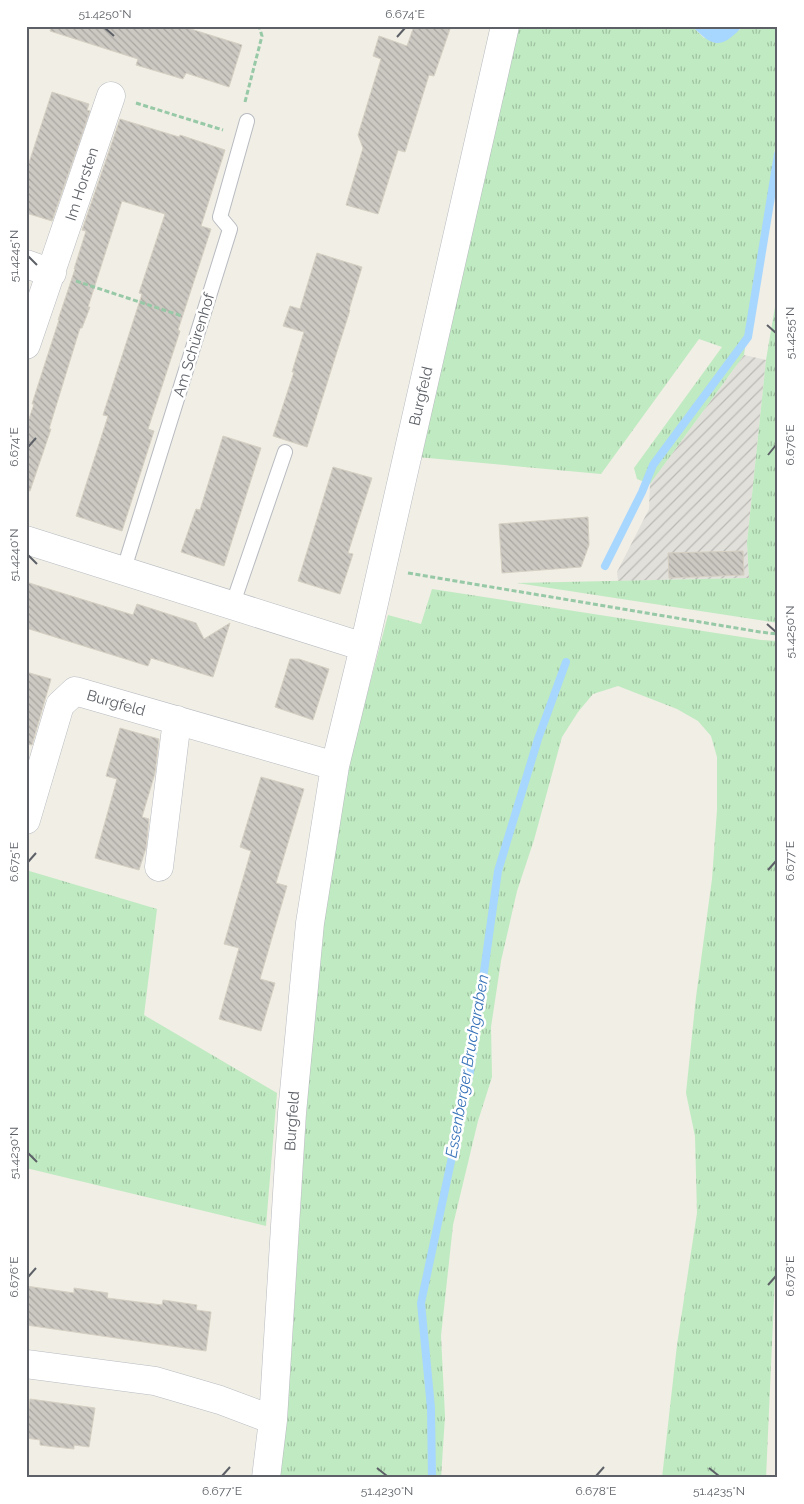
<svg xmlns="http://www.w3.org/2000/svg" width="804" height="1504" font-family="Raleway,sans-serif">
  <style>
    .industrial { fill: url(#industrial-furrows) }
    .grass { fill: url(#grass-tufts) }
    .water { fill: #a7d6ff }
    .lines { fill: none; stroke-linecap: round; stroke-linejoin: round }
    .stream { stroke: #a7d6ff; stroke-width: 8 }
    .building { fill: url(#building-back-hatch); stroke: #d6d0c3 }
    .lane-casing { stroke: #b8bbc0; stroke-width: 16 }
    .street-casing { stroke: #b8bbc0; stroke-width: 29 }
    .path { stroke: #97c9a7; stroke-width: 3; stroke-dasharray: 5 2.5; stroke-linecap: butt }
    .lane { stroke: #fff; stroke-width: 14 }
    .street { stroke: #fff; stroke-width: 28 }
    .ticks { fill: none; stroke: #5d6167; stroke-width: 2 }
    .labels { text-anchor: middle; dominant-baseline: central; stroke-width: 5; stroke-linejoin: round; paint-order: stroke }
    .street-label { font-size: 15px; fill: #5d6167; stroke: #fff }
    .water-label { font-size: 16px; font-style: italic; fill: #3a75ba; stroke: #fff }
    .neatline { fill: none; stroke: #5d6167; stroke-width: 2 }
    .ticks-label { font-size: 12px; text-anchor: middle; fill: #5d6167 }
  </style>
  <defs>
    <pattern id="industrial-furrows" width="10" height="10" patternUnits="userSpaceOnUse" patternTransform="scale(1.25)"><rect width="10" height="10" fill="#e1e0da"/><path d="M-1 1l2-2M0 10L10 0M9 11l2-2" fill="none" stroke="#bab9b5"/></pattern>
    <pattern id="grass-tufts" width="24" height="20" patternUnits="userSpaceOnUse" patternTransform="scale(1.25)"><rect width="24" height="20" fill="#c0eac1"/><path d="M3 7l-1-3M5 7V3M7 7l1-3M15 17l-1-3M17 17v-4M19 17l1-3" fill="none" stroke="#9fc1a1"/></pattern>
    <pattern id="building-back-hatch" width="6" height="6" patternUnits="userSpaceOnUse" patternTransform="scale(1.25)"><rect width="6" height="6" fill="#ccc8c2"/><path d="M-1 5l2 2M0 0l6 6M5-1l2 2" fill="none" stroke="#a9a6a1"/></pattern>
  </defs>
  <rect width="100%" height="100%" fill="#f0eee5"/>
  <path class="industrial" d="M744,355L766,360L747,543L749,578L618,581L617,572L649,509L650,484Z"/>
  <path class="grass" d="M516,26H692L704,38L740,30V26H778V128L744,355L650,484L637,479L634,468L722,347L699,339L601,474L417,457Z
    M778,289V623L517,583L749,578L747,543L766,360Z
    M432,589L761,640L778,641V1209L766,1478H662L677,1345L697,1213L695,1136L686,1093L696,997L712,879L717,810V757L711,736L698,721L677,709L618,686L593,694L578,712L562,737L534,840L517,891L501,961L491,1027L492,1077L478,1121L453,1225L441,1336L445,1416L441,1478H278L290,1375L307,1101L324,921L349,763L388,615L421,624Z
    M26,870L157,909L144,1015L277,1093L266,1226L26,1168Z"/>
  <path class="water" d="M692,26H740V29C719,51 711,45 692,26Z"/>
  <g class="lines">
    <path class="stream" d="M605,566L642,492L653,465L748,337L778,154
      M432,1478L431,1408L421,1303L470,1072L498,871L538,739L566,662"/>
  </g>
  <path class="building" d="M51,26H181L242,45L229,87L186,73L183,79L136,65L138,59L50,31Z
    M414,26H451L434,76L429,75L405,152L398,150L378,214L346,205L363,148L358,135L381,59L373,56L379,36L407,46Z
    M52,92L89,104L87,110L90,111L52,221L26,213V172Z
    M120,119L179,137L180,135L225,150L201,226L211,229L178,330L180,331L148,429L154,431L122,531L76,516L108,416L103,415L142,294L139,293L165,214L122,201L88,307H90L82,328H80L49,429H51L30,491L26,490V428L34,404H32L39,382L59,320H58L75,269H74L86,231L82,230Z
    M317,253L362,267L349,310H350L307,447L273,436L294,372H292L304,332L283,326L290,306L300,309Z
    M223,436L261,448L224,566L181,552L196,509L200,510Z
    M333,467L372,478L348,553L353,554L340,594L298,581Z
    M588,517L589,545L581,567L502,573L499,524Z
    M743,551L744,575L669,578L668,553Z
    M26,582L133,615L137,604L196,623L204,639L230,623L213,677L151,658L148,666L26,628Z
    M290,659H299L329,669L313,720L275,707Z
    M26,672L51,679L32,745L26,744Z
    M120,728L159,739L155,773L142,817L149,819L146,848L139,870L95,858L117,779L106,776Z
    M261,777L304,789L276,883L287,886L260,979L275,983L261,1031L219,1019L239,948L224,944L251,851L240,847Z
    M26,1286L74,1293V1288L108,1293L107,1298L162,1305L163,1300L197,1305L196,1310L211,1312L206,1351L26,1325Z
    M30,1399L95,1408L89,1447L74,1445V1449L56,1447L40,1445V1440L26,1438Z"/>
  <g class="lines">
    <g class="lane-casing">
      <path id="lane" d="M123,572L230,229L220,217L247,121
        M232,606L285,452"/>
    </g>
    <g class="street-casing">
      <path id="street" d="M26,264L52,273
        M26,345L111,96
        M26,540L364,647
        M26,820L60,705L75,691L335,766
        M159,867L177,720
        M26,1364L155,1381L220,1400L273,1420
        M266,1478L273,1420L292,1113L310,923L335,766L364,647L505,26"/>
    </g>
    <path class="path" d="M245,102L262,36L259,26
      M136,103L223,130
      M76,281L182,316
      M408,573L760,632L778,634"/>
    <use href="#lane" class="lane"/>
    <use href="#street" class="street"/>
  </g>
  <path class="ticks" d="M105,28L114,36M397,37L405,28M28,256L37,265M767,325L776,333M28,447L36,438M768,455L776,445M28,555L37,564M767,624L776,632M28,862L36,853M768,870L776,861M28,1153L37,1162M28,1277L36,1268M768,1285L776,1276M377,1468L387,1476M709,1468L719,1476M222,1476L230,1467M596,1476L604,1467"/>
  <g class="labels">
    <g class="street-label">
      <text transform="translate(82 184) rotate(-72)">Im Horsten</text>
      <text transform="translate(194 345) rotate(-73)">Am Schürenhof</text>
      <text transform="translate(421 396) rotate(-77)">Burgfeld</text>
      <text transform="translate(116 703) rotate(16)">Burgfeld</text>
      <text transform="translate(292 1121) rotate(-86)">Burgfeld</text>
    </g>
    <g class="water-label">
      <text transform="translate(467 1066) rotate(-80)">Essenberger Bruchgraben</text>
    </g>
  </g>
  <rect width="804" height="1504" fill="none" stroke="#ffffff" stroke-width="55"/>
  <rect x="28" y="28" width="748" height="1448" class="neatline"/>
  <g class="ticks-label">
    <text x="105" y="18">51.4250°N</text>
    <text x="405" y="18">6.674°E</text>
    <text transform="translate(14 256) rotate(-90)" y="4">51.4245°N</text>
    <text transform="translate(790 333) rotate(-90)" y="4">51.4255°N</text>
    <text transform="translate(790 445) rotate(-90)" y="4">6.676°E</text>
    <text transform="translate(14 447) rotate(-90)" y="4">6.674°E</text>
    <text transform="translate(14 555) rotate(-90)" y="4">51.4240°N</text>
    <text transform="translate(790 632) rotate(-90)" y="4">51.4250°N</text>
    <text transform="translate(790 861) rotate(-90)" y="4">6.677°E</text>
    <text transform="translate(14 862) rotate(-90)" y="4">6.675°E</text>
    <text transform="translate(14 1153) rotate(-90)" y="4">51.4230°N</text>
    <text transform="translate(790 1276) rotate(-90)" y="4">6.678°E</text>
    <text transform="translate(14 1277) rotate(-90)" y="4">6.676°E</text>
    <text x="222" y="1495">6.677°E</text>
    <text x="387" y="1495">51.4230°N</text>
    <text x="596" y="1495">6.678°E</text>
    <text x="719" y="1495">51.4235°N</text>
  </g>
</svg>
